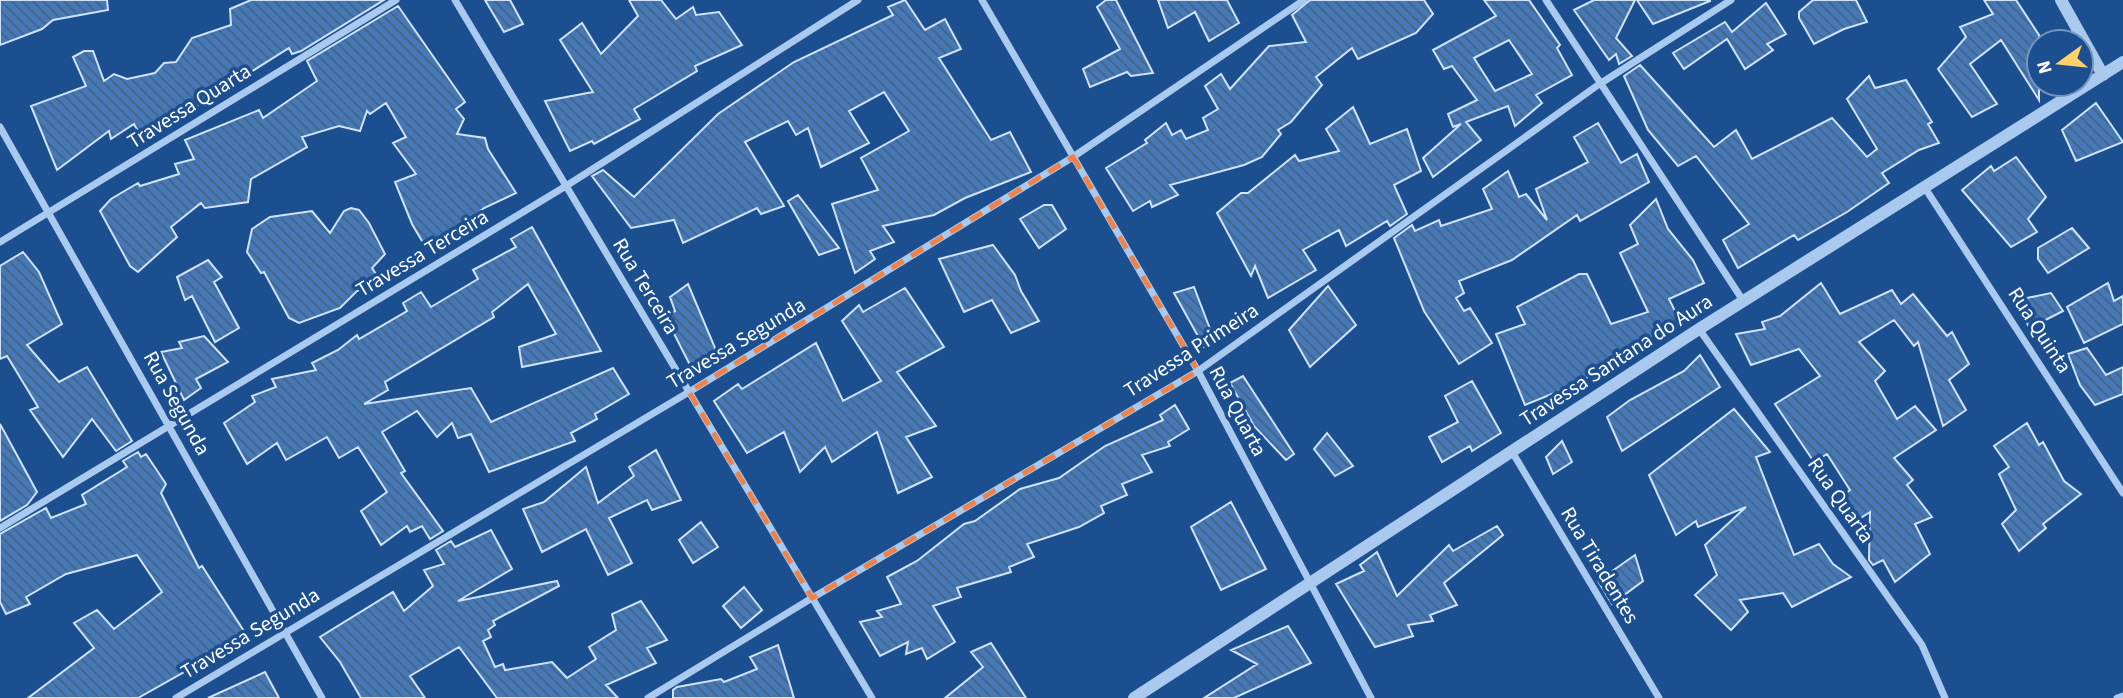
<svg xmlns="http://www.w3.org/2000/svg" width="2123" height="698" font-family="'Source Sans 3',sans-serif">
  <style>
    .building { fill: url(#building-back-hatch); stroke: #cfe3fa; stroke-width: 2; fill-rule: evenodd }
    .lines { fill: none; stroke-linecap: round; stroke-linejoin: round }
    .minor { stroke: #a9c9ee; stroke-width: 7 }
    .tertiary { stroke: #a9c9ee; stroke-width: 12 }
    .marked { fill: none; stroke: #ee8249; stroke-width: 5; stroke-dasharray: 14 9; stroke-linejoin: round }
    .labels { text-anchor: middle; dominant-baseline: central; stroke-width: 7; stroke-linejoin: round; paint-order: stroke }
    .street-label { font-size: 21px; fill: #fff; stroke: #1b4f8f }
  </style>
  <defs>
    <pattern id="building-back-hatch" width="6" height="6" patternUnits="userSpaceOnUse" patternTransform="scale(1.75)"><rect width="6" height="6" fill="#4478b7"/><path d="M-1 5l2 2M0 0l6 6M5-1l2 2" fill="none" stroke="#486282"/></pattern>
  </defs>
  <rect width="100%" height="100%" fill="#1b4f8f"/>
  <path class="building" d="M0,0H107L108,10L53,20L42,29L0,45Z
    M251,0H384L301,51L292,54L289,48L176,119L174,114L157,130L140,135L134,124L111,139L109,131L57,170L31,106L86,86L73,57L84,51H93L104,81L114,74L127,79L155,73L164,63L176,62L192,38L231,25L230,9Z
    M485,0H510L523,24L504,32Z
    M629,0H661L676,19L693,7L696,15L719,12L742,45L695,66L697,71L634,109L640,119L594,144L592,141L570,151L545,101L593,92L560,40L582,23L601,54L638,16Z
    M905,0L925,30L945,19L961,49L939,58L991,140L1010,132L1031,172L965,198L934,215L883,226L894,242L870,251L875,259L855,273L832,204L878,190L861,158L909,131L884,92L849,111L869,143L821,167L808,128L796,135L788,121L745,142L784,206L761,214L757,208L683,243L674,220L631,228L592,176L603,170L634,197L718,114L794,62L893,15L888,7Z
    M1106,0H1116L1153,73L1131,76L1127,72L1090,87L1083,69L1120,49L1097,7Z
    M1158,0H1227L1239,23L1209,41L1195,12L1168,28Z
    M1310,0H1424L1433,14L1416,33L1358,59L1352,48L1316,77L1322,85L1291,122L1278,130L1281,134L1262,157L1244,165L1170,185L1178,195L1152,207L1150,201L1133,211L1106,168L1147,143L1145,140L1166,123L1172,135L1181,130L1186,139L1208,130L1203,118L1218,109L1205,86L1221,74L1230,89L1269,46L1306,42L1292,15Z
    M1484,0H1529L1560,45L1557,48L1572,75L1536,95L1542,103L1515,126L1508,106L1466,122L1481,140L1433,177L1423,158L1461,124L1453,127L1448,114L1477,100L1452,66L1444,69L1433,50L1496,16ZM1509,40L1532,74L1495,91L1474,58Z
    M1594,0H1635L1616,38L1632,56L1619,64L1616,54L1609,60L1574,10Z
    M1637,0H1710V1L1653,24Z
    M1813,0H1856L1867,22L1844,29L1814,44L1799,18V12Z
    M1984,0H2016L2039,35V100L2001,40L1970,64L1997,104L1972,117L1938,69L1966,37L1960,27L1993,14Z
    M1766,3L1786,34L1767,44L1773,50L1745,69L1727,39L1684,69L1673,53L1725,22L1732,32Z
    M398,6L465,102L456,109L464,119L457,134L485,138L488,149L516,193L484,208L449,236L425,246L412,224L395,182L416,174L393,143L406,137L386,103L370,114L367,111L360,131L339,126L302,137L307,147L251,179L248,202L205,208L201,203L171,227L177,237L138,272L130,266L100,211L111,199L138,183L140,186L179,174L175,164L194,159L185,140L259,110L263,118L317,81L307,61Z
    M1640,65L1714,147L1736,130L1752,159L1832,118L1867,157L1877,149L1847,99L1869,76L1875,88L1906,80L1932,122L1928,124L1939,143L1919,150L1882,173L1889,183L1847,212L1798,240L1794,235L1738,268L1723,240L1749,224L1696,156L1678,166L1648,130L1624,76Z
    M2096,103L2123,142L2076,161L2062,130Z
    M1353,107L1370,144L1407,129L1421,171L1394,185L1407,214L1390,226L1387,221L1346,246L1339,230L1303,250L1316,270L1268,298L1255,266L1251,276L1217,213L1241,193H1248L1295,155L1299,161L1339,151L1326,129Z
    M1598,123L1621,163L1637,154L1649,182L1580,221L1577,215L1512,260L1459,281L1464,293L1456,298L1464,311L1470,308L1492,343L1459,364L1424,311L1394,238L1412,225L1415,231L1439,220L1441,226L1492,209L1483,189L1508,171L1519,197L1526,194L1547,220L1536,189L1588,162L1574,137Z
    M2016,157L2046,197L2028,219L2037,232L2011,247L1962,190L1991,166L1994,171Z
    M798,195L839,248L819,255L788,201Z
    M1656,199L1668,229L1693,260L1704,283L1669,299L1681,323L1637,343L1579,383L1525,405L1496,334L1525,324L1517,307L1579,274H1587L1611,324L1648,312L1620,253L1638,244L1630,225Z
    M1044,205H1052L1066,229L1039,248L1020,219Z
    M351,208L359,210L369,223L385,254L372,268L378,277L372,286L357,291L340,308L299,323L289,318L264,272L261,273L247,252L252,229L270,217L312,211L330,233L344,211Z
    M532,227L601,351L522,367L519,347L556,334L528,284L492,312L494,317L385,382L388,390L364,404L471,388L491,422L613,368L629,394L595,414L597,419L571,433L575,441L489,472L471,434L458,438L452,423L437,437L417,411L382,432L405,471L401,473L443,531L430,539L422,526L410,532L407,526L381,545L361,511L387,492L358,447L339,458L327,437L286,460L277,443L247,464L224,423L255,402L252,396L276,387L272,379L316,370L312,363L338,350L357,335L359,339L407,311L403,303L421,292L431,307L478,279L473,270L516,247L511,239Z
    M2072,228L2089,248L2048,273L2038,259V248Z
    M993,245L1015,275L1021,291L1039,321L1011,333L992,300L964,312L939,259Z
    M23,252L39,272L62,324L27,345L59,382L87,367L132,441L116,451L92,419L63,457L30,410L38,407L7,356L0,359V266Z
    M208,260L222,277L214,282L239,328L215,342L192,296L185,300L177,277Z
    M1821,283L1840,314L1892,290L1901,304L1913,294L1947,336L1952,332L1969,364L1949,380L1966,410L1943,426L1918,342L1914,346L1894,320L1859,342L1885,371L1875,381L1897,419L1915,406L1936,430L1894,458L1913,480L1907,485L1932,517L1915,524L1930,554L1895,582L1883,560L1873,565L1869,560L1870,512L1853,523L1840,498L1850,490L1827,454L1814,462L1775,404L1820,376L1799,349L1751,365L1736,334L1765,329L1762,322L1780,316Z
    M2108,283L2114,301L2123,296V324L2084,343L2067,307Z
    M688,284L718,355L692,369L665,316L675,311L670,297Z
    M1328,286L1356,325L1310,367L1289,330Z
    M1194,287L1215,342L1204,347L1174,293Z
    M905,288L944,347L897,372L936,426L906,437L932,477L898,493L877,432L832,462L825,447L800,472L784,432L747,453L714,401L738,384L742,389L816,343L843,401L881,381L842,321L859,305L863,312Z
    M2051,293L2063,311L2030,328L2012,301Z
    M204,336L228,362L196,379L201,388L184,400L161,352L182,348L179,342Z
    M2087,348L2106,375L2123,367V394L2095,405L2080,385L2068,354Z
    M1700,355L1720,387L1622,451L1607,417L1630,400L1684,371Z
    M1243,376L1294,454L1286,460L1254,426L1230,383Z
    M1472,381L1501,433L1472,451L1470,446L1442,462L1429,437L1458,422L1445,396Z
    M1175,405L1189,429L1168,442L1170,446L1142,455L1152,472L1122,484L1127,495L1101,506L1104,513L1079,527L1027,544L1034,557L1009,567L1011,572L957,588L961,597L933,606L955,642L927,659L922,648L906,654L908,642L880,656L860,622L882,617L877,611L901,604L887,577L917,561L964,524L975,521L1020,489L1059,478L1105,446L1163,420L1160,415Z
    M1734,409L1770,452L1756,457L1794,555L1819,544L1833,564L1851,577L1792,607L1783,593L1740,600L1748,612L1731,630L1695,595L1717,575L1705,545L1746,507L1698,527L1696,521L1676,535L1649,475Z
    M2027,423L2039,445L2043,442L2064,481L2081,494L2043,524L2046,528L2019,551L2002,524L2016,510L1999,474L2009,467L1994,446Z
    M0,424L37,492L27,505L0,521Z
    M1327,433L1353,466L1335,476L1314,449Z
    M1562,441L1572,462L1553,474L1546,457Z
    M656,450L681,500L652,510L647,500L609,518L632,563L608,575L586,529L542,552L523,509L544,502L586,467L598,503L634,476L629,467Z
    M138,452L141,457L146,454L166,484L161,493L199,568L202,566L249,639L218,660L216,655L204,661L138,698H28L94,648L74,623L97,610L114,629L162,592L137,555L66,574L26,597L30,604L6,614L0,602V534L46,508L51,518L86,504L82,495L127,467L123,461Z
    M1231,502L1266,569L1221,590L1191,527Z
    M701,522L718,547L693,563L679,540Z
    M1497,526L1503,535L1444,583L1457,605L1430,615L1433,621L1408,625L1413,636L1375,647L1336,584L1364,571L1360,565L1377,552L1397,596L1449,545L1453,551Z
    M491,530L512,569L458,601L557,581L559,586L493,621L495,625L488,630L491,637L483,641L495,667L503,664L505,670L552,662L567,678L596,659L589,647L616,630L612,614L641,601L667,640L647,648L656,663L606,685L618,698H497L459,647L410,676L425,698H361L340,662L320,637L393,592L404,611L433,586L424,570L444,564L436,550L451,541L455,547Z
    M1635,555L1643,581L1612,604L1598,581Z
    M744,587L762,610L741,628L723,606Z
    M1288,626L1311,663L1234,698H1204L1257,664L1231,650Z
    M991,643L1026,698H945L983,667L971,652Z
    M778,645L794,698H673V690L677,687L721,679L724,682L757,669L750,657Z
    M265,672L279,698H208Z"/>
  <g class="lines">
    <path class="minor" d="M455,0L872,698
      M982,0L1198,371L1371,698
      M1546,0L1744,302
      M0,127L322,698
      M1925,188L2123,493
      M0,242L396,0
      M1699,329L1922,645L1945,698
      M1511,450L1659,698
      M0,528L566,186L858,0
      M176,698L689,392L1073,157L1304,0
      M648,698L812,598L1198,371L1598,85L1731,0
      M2117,698L2123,696"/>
    <path class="tertiary" d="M2061,0L2103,75
      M1134,698L1699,329L2123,62"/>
  </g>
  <path class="marked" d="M1073,157L1198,371L812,598L689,392Z"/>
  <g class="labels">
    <g class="street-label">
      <text transform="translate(189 106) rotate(-32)">Travessa Quarta</text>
      <text transform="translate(422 253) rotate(-31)">Travessa Terceira</text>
      <text transform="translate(646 286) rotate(59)">Rua Terceira</text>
      <text transform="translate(2040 330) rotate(57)">Rua Quinta</text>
      <text transform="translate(736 343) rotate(-31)">Travessa Segunda</text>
      <text transform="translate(1191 350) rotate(-33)">Travessa Primeira</text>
      <text transform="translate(1616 360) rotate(-33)">Travessa Santana do Aura</text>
      <text transform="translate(177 403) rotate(61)">Rua Segunda</text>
      <text transform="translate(1238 411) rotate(62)">Rua Quarta</text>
      <text transform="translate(1841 500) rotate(55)">Rua Quarta</text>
      <text transform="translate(1600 565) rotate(59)">Rua Tiradentes</text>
      <text transform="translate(250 633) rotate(-31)">Travessa Segunda</text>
    </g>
  </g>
  <g transform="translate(2060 63) rotate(255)"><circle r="33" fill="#1b4f8f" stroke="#7695bc" stroke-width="2"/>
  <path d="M0-5L12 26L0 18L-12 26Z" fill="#ffd166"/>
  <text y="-10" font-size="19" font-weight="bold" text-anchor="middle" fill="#ffffff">N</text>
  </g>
</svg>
